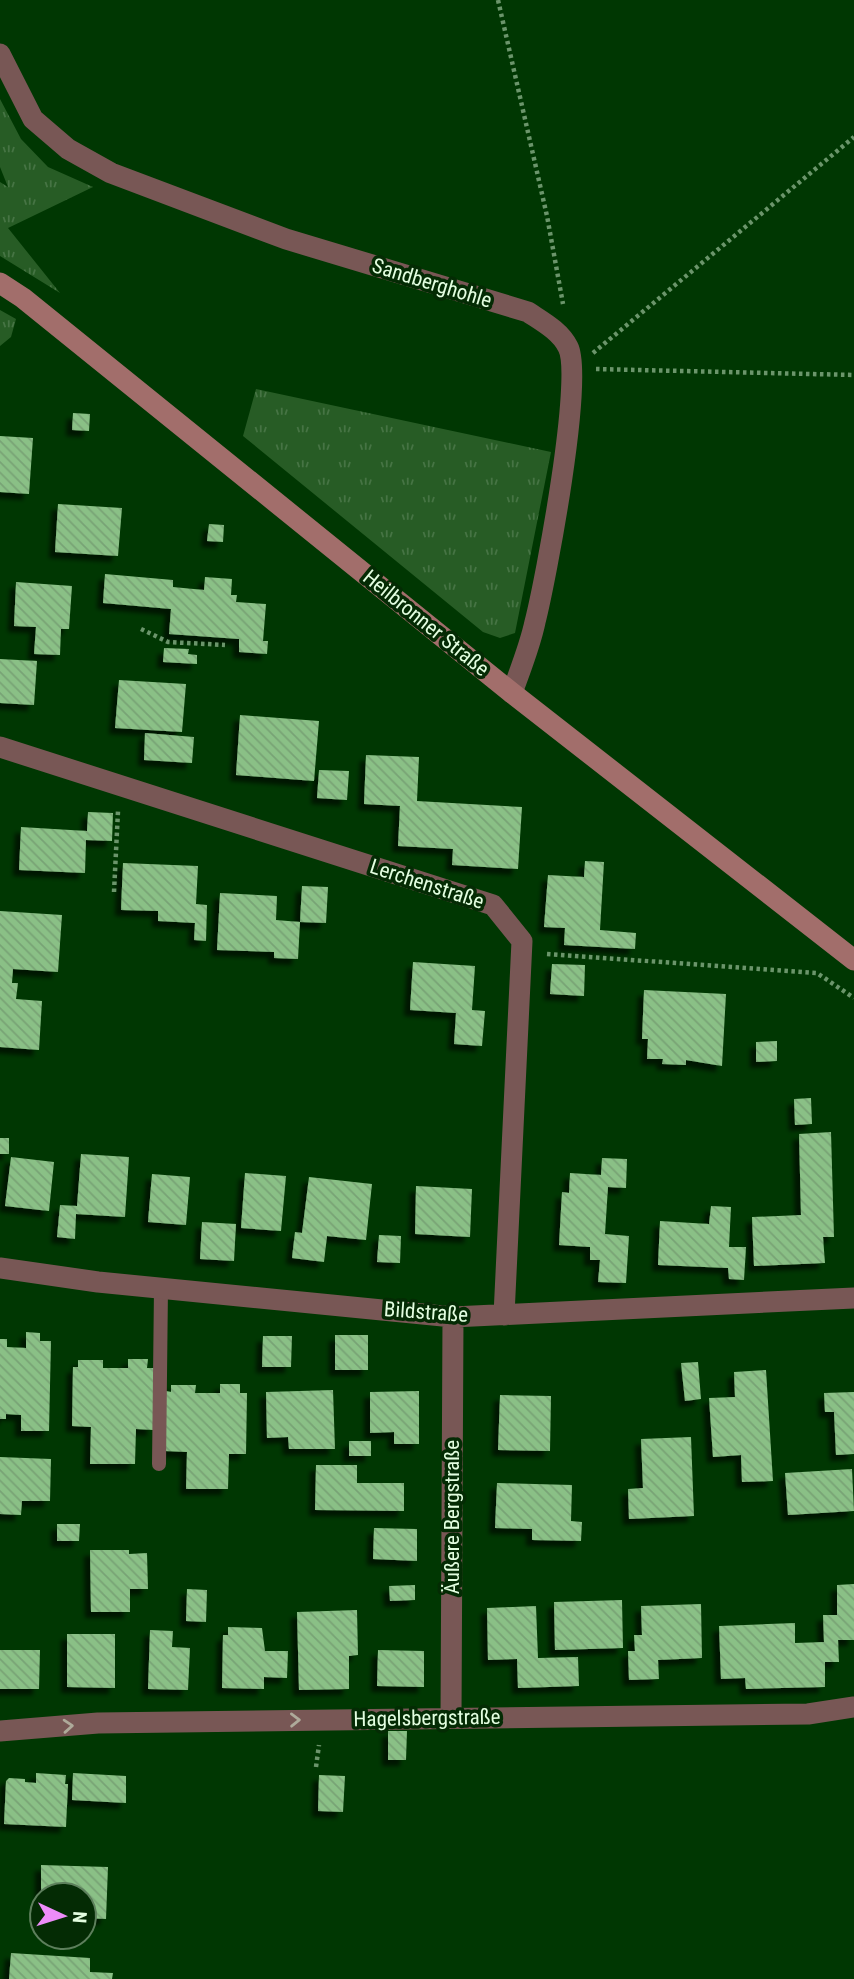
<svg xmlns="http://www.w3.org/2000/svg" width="854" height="1979" font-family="'Roboto Condensed',sans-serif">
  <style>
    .grass { fill: url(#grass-tufts) }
    .building { fill: url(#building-back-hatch); filter: url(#shadow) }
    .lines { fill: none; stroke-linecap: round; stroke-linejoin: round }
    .path { stroke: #6b956b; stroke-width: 4.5; stroke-dasharray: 3.5 3.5; stroke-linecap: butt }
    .service { stroke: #785755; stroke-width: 14 }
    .minor { stroke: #785755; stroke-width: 21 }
    .secondary { stroke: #a26e6b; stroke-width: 21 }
    .oneway { stroke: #aeaa9a }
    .labels { text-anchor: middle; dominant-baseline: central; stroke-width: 7; stroke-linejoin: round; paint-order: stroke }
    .street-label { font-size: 21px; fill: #e3fee0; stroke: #042b04 }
  </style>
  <defs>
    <pattern id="grass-tufts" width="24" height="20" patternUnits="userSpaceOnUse" patternTransform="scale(1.75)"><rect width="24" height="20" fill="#275c25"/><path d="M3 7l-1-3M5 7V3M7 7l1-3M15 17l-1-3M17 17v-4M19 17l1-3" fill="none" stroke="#467444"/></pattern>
    <pattern id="building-back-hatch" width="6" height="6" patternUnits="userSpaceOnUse" patternTransform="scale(1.75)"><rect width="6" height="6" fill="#8ac086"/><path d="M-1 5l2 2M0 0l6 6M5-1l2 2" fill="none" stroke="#78a375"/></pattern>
    <filter id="shadow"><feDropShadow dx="-6" dy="6" stdDeviation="2" flood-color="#0009"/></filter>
  </defs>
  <rect width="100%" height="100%" fill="#003702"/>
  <path class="grass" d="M0,99L21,139L48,167L93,187L8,228L60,293L0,256V182L8,187L0,167Z
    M0,310L16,319L11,337L0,346Z
    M256,389L551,452L515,633L500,638L483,632L243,436Z"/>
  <path class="building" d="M73,413L90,414L89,431L72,430Z
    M0,436L33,438L29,494L0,492Z
    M58,504L122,508L118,556L55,552Z
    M209,524L224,525L223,542L207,541Z
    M105,574L173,580V587L204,590L205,577L232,579L231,595H237L236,602L266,604L263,641H268L267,654L239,652V639L169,634L171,609L103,603Z
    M16,582L72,586L69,629H61L60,655L34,654L36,627L14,626Z
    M164,648L189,649L188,654L197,655V664L163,662Z
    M0,659L37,661L34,705L0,703Z
    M119,680L186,684L182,732L115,728Z
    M240,715L319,721L314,781L236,775Z
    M145,733L194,737L192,763L144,760Z
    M366,755L419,757L417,801L522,807L518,869L452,865L453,849L398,846L400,806L364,804Z
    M319,770L349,771L347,800L317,798Z
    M88,812L113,813L112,841L86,840L85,873L19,870L21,827L87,831Z
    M585,861L604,862L600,930L636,933L635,949L564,945L565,928L544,927L548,875L584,877Z
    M123,863L198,866L196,904L207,905L206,941L194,940L195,923L158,921V911L121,910Z
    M302,886L328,887L326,923L300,922L298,959L274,958V952L217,950L220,893L277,896L276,920L300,922Z
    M0,911L62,915L58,972L13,969L12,983H18L16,999L42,1001L39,1050L0,1047Z
    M413,962L475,966L472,1010L485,1011L482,1046L454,1044L456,1013L410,1010Z
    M552,964L585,965L584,996L550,994Z
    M644,990L726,994L722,1066L686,1060V1065L662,1064L663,1059H647L648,1039H642Z
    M777,1041V1061L756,1062V1042Z
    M811,1098L812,1124L795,1125L794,1099Z
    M831,1132L834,1237H823L825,1263L754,1266L752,1217L801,1215L799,1134Z
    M0,1138H9V1154H0Z
    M81,1154L129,1157L125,1217L76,1214L75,1239L57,1237L60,1205L77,1206Z
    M11,1157L54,1162L49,1211L5,1206Z
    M602,1158L627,1159L626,1188L608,1187L605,1234L629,1236L626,1283L598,1282L600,1260H590V1247L559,1245L562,1192L569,1193L570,1173L601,1175Z
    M245,1173L286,1176L281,1231L241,1228Z
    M152,1174L190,1177L186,1225L148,1222Z
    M309,1177L372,1184L366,1240L327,1236L324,1262L292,1258L295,1232L302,1233Z
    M416,1186L472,1189L470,1237L415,1234Z
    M711,1206L731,1207L729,1247H746L744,1280L729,1279L728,1268L658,1265L660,1221L709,1224Z
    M202,1222L236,1224L234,1261L200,1259Z
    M379,1235L401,1236L400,1263L377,1262Z
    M26,1332L40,1333V1341H51L49,1431H21V1415L6,1414V1419H0V1339H7V1347L26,1348Z
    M335,1335H368V1370H335Z
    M263,1336H292L291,1367H262Z
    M128,1359H148L147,1368H154L153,1430L136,1429L135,1464H90L91,1427L72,1426L73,1367H78V1360H103V1368H128Z
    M698,1362L701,1399L685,1401L681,1363Z
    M766,1370L773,1481L742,1482L741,1455L713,1457L709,1398L735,1397L734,1372Z
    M220,1384H240V1393H247L246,1454H229L228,1489H186L187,1452L165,1451L166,1391L171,1392V1385H196L195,1393H220Z
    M333,1390L335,1449H289L288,1437L267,1438L266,1392Z
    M419,1391V1444H394V1432L370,1433V1392Z
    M854,1392V1454L836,1455L834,1412H825L824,1393Z
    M500,1395L551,1396L550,1451L498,1450Z
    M691,1437L694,1516L629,1519L628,1489L643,1488L641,1439Z
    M349,1441H371V1456H349Z
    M0,1457L51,1459L50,1501H22L21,1515L0,1514Z
    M316,1465H357V1483H404V1511L315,1510Z
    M852,1469L854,1511L788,1515L785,1473Z
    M497,1483L572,1485L571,1521L582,1522L581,1541L532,1540V1529L495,1528Z
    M57,1524H80L79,1541H57Z
    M374,1528L417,1529V1561L373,1559Z
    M90,1550H129V1554L147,1553L148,1589H130V1612H91Z
    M854,1584V1640H838L839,1662H825V1687L746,1689L745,1678L721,1679L719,1626L795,1623V1643L824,1642L823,1615H837V1585Z
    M415,1585V1600L390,1601L389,1586Z
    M187,1589L207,1590L206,1622L186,1621Z
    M622,1600L623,1648L555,1650L554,1602Z
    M701,1604L702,1658L658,1660L659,1679L629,1680L628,1651H635L634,1635H642L641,1606Z
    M536,1606L538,1658L578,1657L579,1686L518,1688L517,1659L488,1660L487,1608Z
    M357,1610L358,1655L349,1656V1689L299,1690L297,1612Z
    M228,1627L262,1628L265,1651H288L287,1678L264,1677V1689L222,1688L223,1635H228Z
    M150,1630L173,1631L172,1647L190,1648L188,1690L148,1689Z
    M67,1634H115V1688L67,1687Z
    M0,1650H40L39,1689H0Z
    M378,1650L424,1651V1687L377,1686Z
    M388,1731H407L406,1760H388Z
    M36,1773L66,1775L65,1784H68L66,1827L4,1824L6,1781L9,1778L25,1779V1782L36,1783Z
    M73,1773L126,1776V1803L72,1800Z
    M319,1775L345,1776L343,1812L318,1811Z
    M41,1865L108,1867L106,1919L84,1918V1895H41Z
    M11,1953L90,1958V1972L113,1973L112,1979H9Z"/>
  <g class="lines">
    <path class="path" d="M498,0L547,216L563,304
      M593,353L854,137
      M596,369L854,375
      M141,629L168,642L225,645
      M114,892L118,811
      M547,954L817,973L854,998
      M316,1767L319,1745"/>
    <path class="service" d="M159,1464L161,1288"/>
    <path class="minor" d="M0,54L33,119L68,149L111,173L286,239L528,312C543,322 560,331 568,347C584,377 546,579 535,622C530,646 520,670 512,693
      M0,747L493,905L522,941L504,1315
      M0,1268L98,1282L453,1317L854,1298
      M451,1717L453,1317
      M0,1731L98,1723L808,1714L854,1707"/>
    <path class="secondary" d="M0,283L23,298L512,693L854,960"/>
  </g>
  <defs><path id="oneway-chevron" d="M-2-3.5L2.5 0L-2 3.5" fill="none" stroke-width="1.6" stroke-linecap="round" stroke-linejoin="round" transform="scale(1.75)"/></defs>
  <g class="oneway">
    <use href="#oneway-chevron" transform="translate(295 1720) rotate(-1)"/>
    <use href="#oneway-chevron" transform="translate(68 1726) rotate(-4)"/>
  </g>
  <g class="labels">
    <g class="street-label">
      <text transform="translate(432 283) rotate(17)">Sandberghohle</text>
      <text transform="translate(426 623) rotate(39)">Heilbronner Straße</text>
      <text transform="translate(427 884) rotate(18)">Lerchenstraße</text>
      <text transform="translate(426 1312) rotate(4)">Bildstraße</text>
      <text transform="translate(452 1517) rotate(-90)">Äußere Bergstraße</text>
      <text transform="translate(427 1718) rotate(-1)">Hagelsbergstraße</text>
    </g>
  </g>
  <g transform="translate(63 1916) rotate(94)"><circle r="33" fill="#042b04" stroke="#5d7f5c" stroke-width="2"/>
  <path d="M0-5L12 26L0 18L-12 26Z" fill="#ed8cf9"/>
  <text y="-10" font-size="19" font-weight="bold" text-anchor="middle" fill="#e3fee0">N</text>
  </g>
</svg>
